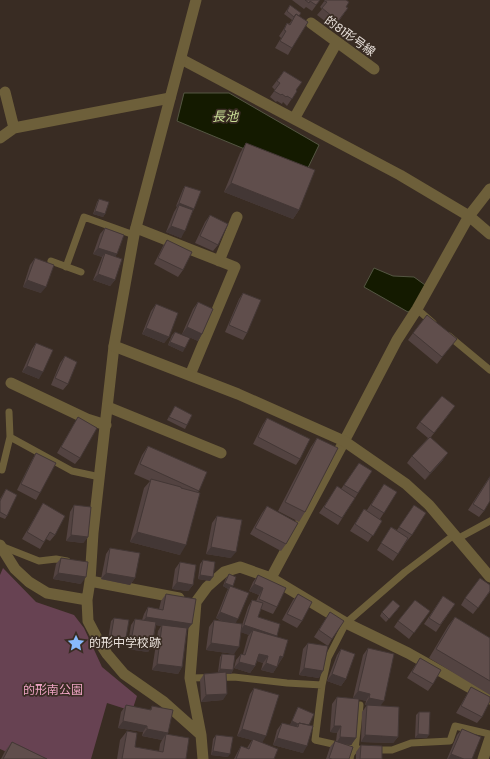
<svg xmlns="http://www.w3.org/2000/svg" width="490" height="759" font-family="'DM Sans','Noto Sans JP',sans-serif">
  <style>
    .green { fill: #674252 }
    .water { fill: #141a00; stroke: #545642 }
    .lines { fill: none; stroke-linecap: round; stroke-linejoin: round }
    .service { stroke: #6d5f3a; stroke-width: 7 }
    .minor { stroke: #6d5f3a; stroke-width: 11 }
    .tertiary { stroke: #6d5f3a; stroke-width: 11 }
    .wall { fill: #534341 }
    .shaded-wall { fill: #433735 }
    .building { fill: #604e4c; stroke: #433735 }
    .labels { text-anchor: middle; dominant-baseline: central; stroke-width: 3.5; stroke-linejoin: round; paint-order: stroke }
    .street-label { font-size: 12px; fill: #eae2dc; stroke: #392c23 }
    .poi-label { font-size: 12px; fill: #eae2dc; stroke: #392c23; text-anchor: start }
    .park-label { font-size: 12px; fill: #efa4c4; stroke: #392c23 }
    .water-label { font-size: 13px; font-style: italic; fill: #cade96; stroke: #392c23 }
  </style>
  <rect width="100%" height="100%" fill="#392c23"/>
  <path class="green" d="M3,568L36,602L74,615L84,628L102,667L137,696L132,711L107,703L91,759H23L0,749V575Z"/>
  <path class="water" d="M184,93H229L319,145L305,174L177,121Z
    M374,268L393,276L414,277L425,285L412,310L408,312L364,287Z"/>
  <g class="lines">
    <path class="service" d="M51,261L81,272
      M66,267L84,217L134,235
      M417,309L433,323
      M449,336L490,370
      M10,437L72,471L100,477
      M2,470L10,437L9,412
      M457,539L490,521
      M1,546L39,561L56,559L67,561
      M190,678L234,677L287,683L322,685
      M359,749H355L360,705
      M373,750H392L411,743L450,741L455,726L490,734
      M350,759L351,754L355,749L315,740L322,685L328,658L346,623L405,572L454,535"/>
    <path class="minor" d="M311,23L374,69
      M181,59L400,175L469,216L490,234
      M5,92L14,128
      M294,119L337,42
      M0,138L14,128L170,98
      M136,228L235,267L190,375
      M219,261L237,217
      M114,346L93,533L90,581L87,600L88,621L98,640L107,654L124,674L164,702L201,735L203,759
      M11,383L87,419L106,425
      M108,407L221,453
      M0,545L15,569L29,582L47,593L87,600
      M271,578L349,432L397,340L417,309L469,216L490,189
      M90,581L179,598
      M201,735L190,678L196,602L207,587L224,572L240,567L271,578L346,623L408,653L490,699
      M483,759L490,738"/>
    <path class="tertiary" d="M196,0L134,235L114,346L238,394L344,441L406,484L429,505L490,577"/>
  </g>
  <path class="wall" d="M292,0H320L312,11L306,7L304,9Z
    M325,0L346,7L348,8L334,28L317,15L322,9L320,7Z
    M290,5L299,16L292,48L288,55L275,48L281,38L279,36L283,30L287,23L289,24L292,20L284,14Z
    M284,71L296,90L297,91L287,106L283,102L282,104L277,101L276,102L270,97L275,90L272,87Z
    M246,143L299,210L293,219L224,192L240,153Z
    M185,186L194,209L193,211L181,238L166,232L174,212L177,207L176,206L183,189Z
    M99,199L105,214L103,217L93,214L97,202Z
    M210,215L218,245L213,251L195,243L205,222Z
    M105,228L116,257L115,280L110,286L93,280L101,260L102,257L93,254L100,234Z
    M167,240L183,270L178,277L154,264L163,246Z
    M35,258L41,293L23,287L30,265Z
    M243,293L247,333L243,340L225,332L239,299Z
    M198,302L202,334L198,341L182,334L193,309Z
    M156,304L169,337L164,343L142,334L151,311Z
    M175,332L183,352L168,345L172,335Z
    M413,333L452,345L437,364L408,340Z
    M36,343L39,379L22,372L32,349Z
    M65,356L68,384L63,390L51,385L60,363Z
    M175,406L187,425L185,429L167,420Z
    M450,413L431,437L443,460L425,480L407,463L412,456L428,438L416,428L420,422Z
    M78,417L80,458L75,464L57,453L74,424Z
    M267,418L300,459L296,465L253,444L263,424Z
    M317,438L305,512L299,522L278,511L311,447Z
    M148,446L199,491L197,493L180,555L130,542L144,488L150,481L134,474L142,455Z
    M36,453L40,493L36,500L17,490L32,460Z
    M359,463L372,471L338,525L319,513L333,493L341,489Z
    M490,476L484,511L479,517L468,510Z
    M6,489L7,516L5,519L0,517V499Z
    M380,490L397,492L380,519L382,521L368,542L350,531L364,509L367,510Z
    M43,503L55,535L50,541L46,539L40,549L22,539L39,510Z
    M74,505L88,537L83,543L66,541L70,512Z
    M414,505L412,535L407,541L393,561L377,550L391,527L397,530Z
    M267,506L286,544L281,551L250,534L262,513Z
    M217,516L231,558L206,554L212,523Z
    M110,548L135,578L130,585L101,579L106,554Z
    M61,558L81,584L53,579L56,564Z
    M203,560L210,581L198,579L200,564Z
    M180,562L193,585L188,591L172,589L175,569Z
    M229,574L232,587L236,623L242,625L248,607L252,600L256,601L259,595L249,591L253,582L258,575L277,607L273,614L261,609L258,617L276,637L283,657L273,673L261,670L263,663L257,661L255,666L250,673L234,668L236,660L241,654H243L248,636L249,635L241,632L234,654L206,650L209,627L214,620L223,622L216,618L226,593L228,589L223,586L226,578Z
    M490,592L473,614L461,605L465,598Z
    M166,594L187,630L182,667L178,674L152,670L158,631L161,626L156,625L152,646L148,652L127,649L131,625L135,619L142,620L144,614L148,607L159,609L161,601Z
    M298,594L302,621L297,628L282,620L293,600Z
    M443,596L455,604L436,632L424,624Z
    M398,609L386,622L380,616L382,612Z
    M430,611L409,639L394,627L398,621Z
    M330,612L332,639L328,646L314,637Z
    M455,617L490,638V695L429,658L448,626Z
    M114,618L126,638L124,642L108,639L111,621Z
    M308,643L319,678L299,675L303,649Z
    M368,648L380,706L398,737L393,743L361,742L362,712L367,705H365L366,701L359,699L356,738L351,745L345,744L349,759H326L330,747L335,741H336L337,733L330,732L332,704L337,697L359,699L353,698L363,655Z
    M341,649L346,679L341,686L327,681L337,655Z
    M222,654L233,670L231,674L226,673L223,700L201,702L200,680L204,674L220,673L218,672L220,657Z
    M420,658L433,684L428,691L407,678Z
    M471,687L482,717L477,723L456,713L467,694Z
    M254,688L262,743L274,759H234L237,753L241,746L247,748L252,740L237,736L250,694Z
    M126,705L150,710L152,706L168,733V734L186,759H117L120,740L127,731L135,747L159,751L160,744L162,740L142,736L143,732L118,728L121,712Z
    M298,707L309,725L303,753L273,745L277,730L282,723L295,727L290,725L296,711Z
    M419,712L427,738H415L416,715Z
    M462,729L472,759H447L457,735Z
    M216,735L228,757L211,755L213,739Z
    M12,742L47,759H1L5,751Z
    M361,745L382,759H356V752Z"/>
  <path class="shaded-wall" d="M231,183L299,210L293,219L224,192Z
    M179,203L194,209L192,212L179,205L177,207L176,206Z
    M95,211L105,214L103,217L93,214Z
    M171,226L185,231L181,238L166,232Z
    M98,248L117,254L113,261L105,253L102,257L93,254Z
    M98,274L115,280L110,286L93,280Z
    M27,280L46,287L41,293L23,287Z
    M187,327L202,334L198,341L182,334Z
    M146,328L169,337L164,343L142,334Z
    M170,342L185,348L183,352L168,345Z
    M27,366L43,372L39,379L22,372Z
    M448,453L443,460L425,480L430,473Z
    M137,532L186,545L180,555L130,542Z
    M71,535L88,537L83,543L66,541Z
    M211,547L236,552L231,558L206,554Z
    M58,573L86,577L81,584L53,579Z
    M106,573L135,578L130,585L101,579Z
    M200,575L213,577L210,581L198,579Z
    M177,582L193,585L188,591L172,589Z
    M225,583L233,586L231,590L230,586L228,589L223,586Z
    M254,584L263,588L259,595L249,591Z
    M220,612L238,619L234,626L216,618Z
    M146,617L192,624L187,630L162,625L161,626L142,623Z
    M244,625L277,636L272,642L253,630L249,635L240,632Z
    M111,636L126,638L124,642L108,639Z
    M131,642L152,646L148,652L127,649Z
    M211,643L239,647L234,654L206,650Z
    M259,654L268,656L263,663L254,660Z
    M280,656L283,657L278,664Z
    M239,662L255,666L250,673L234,668Z
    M266,663L277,667L273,673L261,670Z
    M157,664L182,667L178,674L152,670Z
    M304,668L323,671L319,678L299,675Z
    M220,669L233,670L231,674L218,672Z
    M332,674L346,679L341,686L327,681Z
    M358,691L370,694L366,701L353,698Z
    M227,694L223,700L201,702L206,695Z
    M369,698L384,701L379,708L365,705Z
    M123,721L147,726L143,732L118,728Z
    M292,721L298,724L296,727L290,725Z
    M334,726H341L337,733L330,732Z
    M147,729L168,733L166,737V734L162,740L142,736Z
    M242,729L266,736L262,743L237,736Z
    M418,734L429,735L427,738H415Z
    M365,735L398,737L393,743L361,742Z
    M340,737L356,738L351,745L336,744Z
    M277,738L307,746L303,753L273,745Z
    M213,751L230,754L228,757L211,755Z
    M451,754L464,759H448Z"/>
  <path class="building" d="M305,0H320L316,5L310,1L309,3Z
    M325,0H346L349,2L346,7L348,8L338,21L322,8L327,2L324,1Z
    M290,5L301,13L299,16L296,14L294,17L287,11Z
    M296,14L308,22L292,48L280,41L286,31L284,30L287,23L290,25Z
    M284,71L302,82L296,90L297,91L292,99L287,96L286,97L282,94L281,95L274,91L280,83L277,81Z
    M246,143L315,170L299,210L231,183Z
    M185,186L201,191L194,209L179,203Z
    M99,199L109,202L105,214L95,211Z
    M179,205L193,210L185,231L171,226Z
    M210,215L228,224L218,245L200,236Z
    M105,228L124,235L117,254L98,248Z
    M167,240L192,252L183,270L158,258Z
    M105,253L122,259L115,280L98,274Z
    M35,258L54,265L46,287L27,280Z
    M243,293L261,300L247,333L229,325Z
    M198,302L213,309L202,334L187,327Z
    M156,304L178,313L169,337L146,328Z
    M427,315L457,339L442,357L413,333Z
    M175,332L190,338L185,348L170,342Z
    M36,343L53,350L43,372L27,366Z
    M65,356L77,362L68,384L55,378Z
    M442,396L455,406L434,433L420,422Z
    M175,406L192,415L187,425L169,417Z
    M78,417L97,428L80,458L61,447Z
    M267,418L310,439L300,459L258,437Z
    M430,437L448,453L430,473L412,456Z
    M317,438L338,448L305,512L285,502Z
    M148,446L207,472L199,491L140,464Z
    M36,453L56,463L40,493L21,484Z
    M359,463L372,471L358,493L344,485Z
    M490,477V501L484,511L473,504Z
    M151,479L181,487V488L200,493L186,545L137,532Z
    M384,484L397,492L384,513L371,505Z
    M337,486L355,498L342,518L324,507Z
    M6,489L17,495L7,516L0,512V501Z
    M43,503L65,516L55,535L50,532L44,542L27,532Z
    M74,505L91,507L88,537L71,535Z
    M414,505L426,513L412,535L399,527Z
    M267,506L298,523L286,544L255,528Z
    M364,509L382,521L373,536L355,524Z
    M217,516L242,520L236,552L211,547Z
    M391,527L408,538L398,554L381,543Z
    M110,548L140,553L135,578L106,573Z
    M61,558L88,562L86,577L58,573Z
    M203,560L215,562L213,577L200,575Z
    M180,562L196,565L193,585L177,582Z
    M229,574L236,577L233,586L225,583Z
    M258,575L286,588L277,607L259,599L263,588L254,584Z
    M480,578L490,585V591L478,608L465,598Z
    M230,586L249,593L238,619L220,612Z
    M166,594L196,599L192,624L146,617L148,607L163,610Z
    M298,594L312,602L302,621L287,614Z
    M443,596L455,604L440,625L429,618Z
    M252,600L263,603L258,617L280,624L277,636L244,625Z
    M393,600L400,606L389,619L382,612Z
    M415,600L430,611L414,633L398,621Z
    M330,612L344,621L332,639L319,630Z
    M455,617L490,638V681L436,649Z
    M114,618L129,620L126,638L111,636Z
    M135,619L156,622L152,646L131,642Z
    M214,620L242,624L239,647L211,643Z
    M162,625L187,628L182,667L157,664Z
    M253,630L288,640L283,657L280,656L277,667L266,663L268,656L259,654L255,666L239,662L241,654L245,655Z
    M308,643L328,646L323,671L304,668Z
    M368,648L394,654L384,701L369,698L370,694L358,691Z
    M341,649L355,654L346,679L332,674Z
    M222,654L235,655L233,670L220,669Z
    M420,658L441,670L433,684L412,672Z
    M226,672L227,694L206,695L204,674Z
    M471,687L490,697V701L482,717L461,706Z
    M254,688L279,695L266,736L242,729Z
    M337,697L359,699L356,738L340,737L341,726H334Z
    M126,705L151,710L152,706L173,710L168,733L147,729V726L123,721Z
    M367,705L399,707L398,737L365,735Z
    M298,707L314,714L309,725L299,723L298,724L292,721Z
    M419,712H430L429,735L418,734Z
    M282,723L298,727L299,723L313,726L307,746L277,738Z
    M462,729L481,737L472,759H464L451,754Z
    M127,731L137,733L135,747L163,752L166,734L189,738L186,759H122Z
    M216,735L233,737L230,754L213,751Z
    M253,739L278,749L274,759H236L241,746L249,749Z
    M335,741L353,747L349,759H332L329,758Z
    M12,742L47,759H3Z
    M361,745L382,746V759H360Z"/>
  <defs>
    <g id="sight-bare" transform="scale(1.38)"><path d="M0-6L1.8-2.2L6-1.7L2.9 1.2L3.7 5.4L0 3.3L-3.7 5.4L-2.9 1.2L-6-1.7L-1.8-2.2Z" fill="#88bafc" stroke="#392c23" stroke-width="2.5" paint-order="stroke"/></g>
  </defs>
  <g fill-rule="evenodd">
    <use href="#sight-bare" x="76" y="643"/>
  </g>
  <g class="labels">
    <g class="street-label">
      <text transform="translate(350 36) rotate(36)">的81形号線</text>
    </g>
    <g class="poi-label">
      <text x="89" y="643">的形中学校跡</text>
    </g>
    <g class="park-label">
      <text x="53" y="690">的形南公園</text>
    </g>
    <g class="water-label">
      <text x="225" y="116">長池</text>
    </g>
  </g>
</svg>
